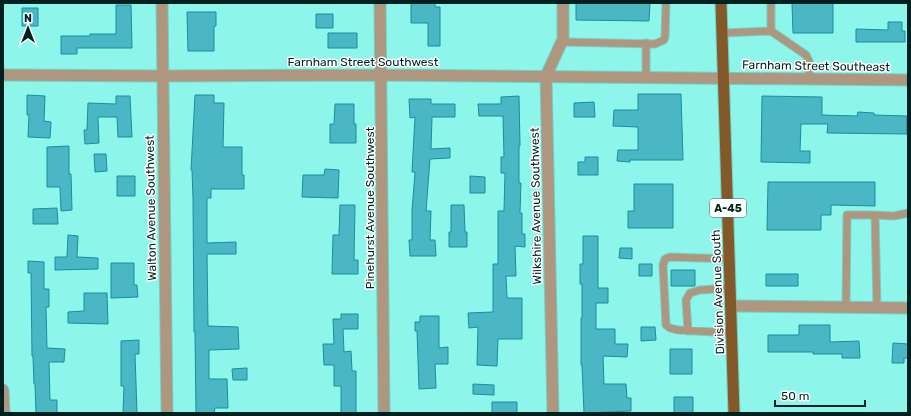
<svg xmlns="http://www.w3.org/2000/svg" width="911" height="416" font-family="Rubik,sans-serif">
  <style>
    .building { fill: #4bb7c4; stroke: #14909d }
    .lines { fill: none; stroke-linecap: round; stroke-linejoin: round }
    .service-casing { stroke: #74cfc5; stroke-width: 9 }
    .minor-casing { stroke: #74cfc5; stroke-width: 13 }
    .primary-casing { stroke: #74cfc5; stroke-width: 13 }
    .service { stroke: #af967e; stroke-width: 7 }
    .minor { stroke: #af967e; stroke-width: 11 }
    .primary { stroke: #83592a; stroke-width: 11 }
    .labels { text-anchor: middle; dominant-baseline: central; stroke-width: 3; stroke-linejoin: round; paint-order: stroke }
    .shield { fill: #fff; stroke: #4c6462; stroke-width: 1 }
    .shield-label { font-size: 11px; font-weight: bold; fill: #00211f }
    .street-label { font-size: 12px; fill: #00211f; stroke: #fff }
  </style>
  <rect width="100%" height="100%" fill="#8df5e9"/>
  <path class="building" d="M411,3H435V7H440V46H428V23H411Z
    M576,3H650L649,21L576,20Z
    M792,3H833V33H793Z
    M116,5H131L132,48H77V54H61V36H90V34H116Z
    M22,8H38V26H22Z
    M187,12H216V26H214V51H188Z
    M316,14H333V28H316Z
    M888,22H902V31H905V42H856V29L888,30Z
    M328,33H357V48H328Z
    M638,94H681L683,160H630V162L617,161L618,150H638V127L613,126L614,110H638Z
    M27,95L45,96L44,121L51,122L50,138L28,137L29,115H27Z
    M195,95H214V103H224L223,147H242V175H244V189H211V198H207V243L236,242V254H207L208,326L238,327L239,349L209,350V379H227L228,408H215L214,413H196L195,332H194L193,198L192,170H191Z
    M116,96H130L132,137H118L117,117H98L99,143L85,144L84,130H87L88,103L116,104Z
    M519,96L520,146H519V183H521L520,213H522V234H525V247L515,246L516,276H506L507,298H522V339H498L497,366L477,365L478,327L469,328L468,313L493,312V264H498V211H504L505,173H501V157H504L503,116H479L478,104H501V97Z
    M762,96L822,97V115L857,116L858,112L874,113V115L907,116V134L827,133L828,124H801L800,151H810V163L761,162Z
    M409,99H431V104H455V117H432L431,149L450,148V158L430,159L426,211H431L430,240H435L436,256H410L409,240H412V211L415,172H412L415,117L410,118Z
    M594,102L595,117H574V103Z
    M335,104H354V124H356V143H330V124H334Z
    M69,146V174H71L72,210L61,211L60,187H47V147Z
    M94,154H106L107,171L95,172Z
    M585,157H598V175H578V162H585Z
    M325,169L339,170L338,198L302,197L303,175H324Z
    M117,176H135V196H117Z
    M470,176L485,177V193H470Z
    M768,182H875V206L831,205V215H821V230H767Z
    M634,184H673V228H628V211H634Z
    M340,205H355L354,260H358V274H332L333,235H339Z
    M451,205H464L465,232H467V247H449V232H451Z
    M57,208L58,224H33V209Z
    M68,235L78,236L77,257L98,258V269L55,270V257H67Z
    M583,236H598V288H608V303H596V329H615V344H628L627,357L603,356L604,384H626L627,398H631V411L584,413L582,365H581V318H582V284H580V264H583Z
    M620,248H632V259L619,258Z
    M28,261L44,262V289H49V307H46L47,348L65,349L64,362H49L50,400H57V413H36L35,384H34L33,356H32L31,273H28Z
    M111,263H134V285H137L138,297L111,298Z
    M639,264H652V276H639Z
    M671,270H695V286H671Z
    M766,274H798V286H766Z
    M84,293H107L108,324L68,323V312L84,311Z
    M341,314H358V329H343L344,352L351,351L352,371H356V413H341V386H334V365H324L323,344H334L333,319H341Z
    M420,316H439V348L448,347V364H435L436,388L419,389L417,331H415V322H420Z
    M799,325H830V342L859,341L860,358H842V354H813V352H768V335H799Z
    M641,327H655L656,340L641,341Z
    M139,340V354H135L137,413H123L124,386H121V341Z
    M893,343L908,344V358H904V363H892Z
    M670,349H692V374H670Z
    M247,368V380H233L232,369Z
    M473,384L494,385V395L473,394Z
    M674,397H693V413H674Z
    M492,402H517V413H492Z"/>
  <g class="lines">
    <g class="service-casing">
      <path id="service" d="M771,3V31
        M723,33L771,31L806,55L809,61V78
        M562,42L655,44L664,40L665,37L666,3
        M646,43V77
        M875,215L894,216L908,213
        M730,259L670,257L665,259L663,265L666,325L670,328L678,330L732,333
        M846,307L847,215H875L877,307
        M688,331L686,300L690,293L700,290L731,288"/>
    </g>
    <g class="minor-casing">
      <path id="minor" d="M162,3L167,413
        M380,3L384,413
        M3,75L163,76L382,75L908,80
        M731,306L908,308
        M3,390L4,413
        M553,413L546,76L563,39V3"/>
    </g>
    <g class="primary-casing">
      <path id="primary" d="M721,3L734,413"/>
    </g>
    <use href="#service" class="service"/>
    <use href="#minor" class="minor"/>
    <use href="#primary" class="primary"/>
  </g>
  <g class="labels">
    <rect class="shield" x="710" y="199" width="36" height="18" rx="3"/>
    <g class="shield-label">
      <text x="728" y="208">A-45</text>
    </g>
    <g class="street-label">
      <text x="363" y="62">Farnham Street Southwest</text>
      <text transform="translate(816 66) rotate(1)">Farnham Street Southeast</text>
      <text transform="translate(536 206) rotate(-91)">Wilkshire Avenue Southwest</text>
      <text transform="translate(151 208) rotate(-91)">Walton Avenue Southwest</text>
      <text transform="translate(370 208) rotate(-90)">Pinehurst Avenue Southwest</text>
      <text transform="translate(718 292) rotate(-92)">Division Avenue South</text>
    </g>
  </g>
  <rect width="911" height="416" fill="none" stroke="#00211f" stroke-width="8"/>
  <g transform="translate(28 28)" stroke="#ffffff" stroke-width="3" paint-order="stroke">
  <path d="M0-3L7 15L0 10L-7 15Z" fill="#00211f"/>
  <text y="-6" font-size="11" font-weight="bold" text-anchor="middle" fill="#00211f">N</text>
  </g>
  <path d="M775 400v6h90v-6" fill="none" stroke="#00211f" stroke-width="2"/>
  <text x="781" y="400" font-size="12" fill="#00211f" stroke="#ffffff" stroke-width="3" paint-order="stroke">50 m</text>
</svg>
